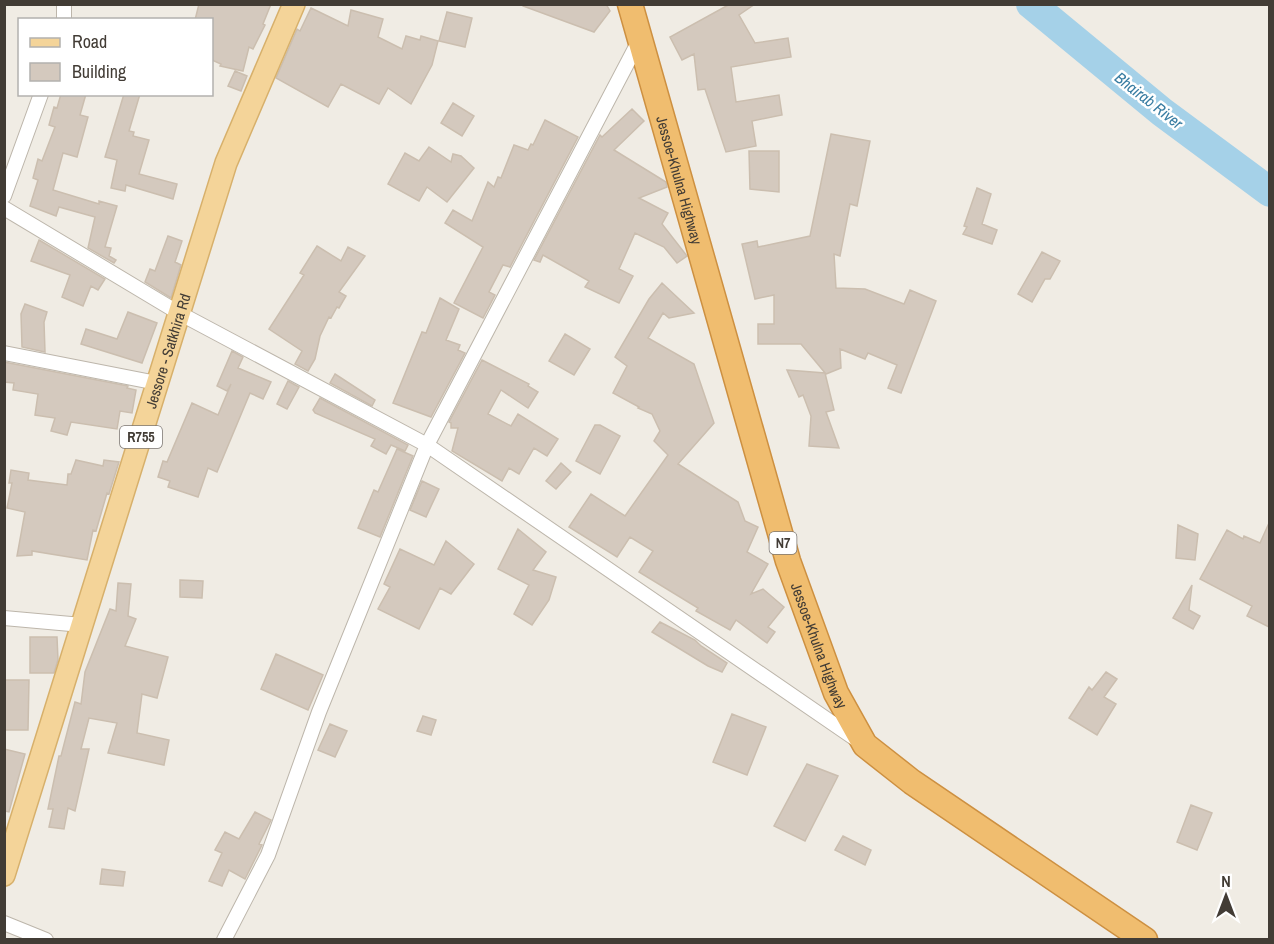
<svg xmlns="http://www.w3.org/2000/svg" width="1274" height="944" font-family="'Archivo Narrow',sans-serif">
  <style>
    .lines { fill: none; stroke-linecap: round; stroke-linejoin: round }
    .river { stroke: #a5d1e8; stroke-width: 30 }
    .building { fill: #d4c9be; stroke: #cbbeaf; stroke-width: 1.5 }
    .street-casing { stroke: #bdb6ab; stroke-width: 16 }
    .primary-casing { stroke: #d7b06b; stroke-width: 24 }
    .highway-casing { stroke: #cd9041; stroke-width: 27 }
    .street { stroke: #fff; stroke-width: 14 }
    .primary { stroke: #f4d499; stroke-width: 21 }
    .highway { stroke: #f0bd6f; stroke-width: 24 }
    .labels { text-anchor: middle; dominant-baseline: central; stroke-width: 5; stroke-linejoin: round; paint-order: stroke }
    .shield { fill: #fff; stroke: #7b7672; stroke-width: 1.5 }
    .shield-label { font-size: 14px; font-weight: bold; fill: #423c35 }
    .street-label { font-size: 15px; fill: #423c35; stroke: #fff }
    .water-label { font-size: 16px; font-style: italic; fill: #397da2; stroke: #fff }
  </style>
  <rect width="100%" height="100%" fill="#f0ece4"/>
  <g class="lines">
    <path class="river" d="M1031,4L1162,112L1270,192"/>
  </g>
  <path class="building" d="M199,4H271L263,24L265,25L253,49L249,47L243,71L220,66L221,64L212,60V20H195Z
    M523,4H606L610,11L594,32L523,6Z
    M730,4H755L739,15L755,43L788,38L791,57L731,67L736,102L779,95L782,115L752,121L756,146L726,152L705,89L698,90L694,54L682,60L670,37Z
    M311,8L348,26L351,10L383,19L378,37L402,49L406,36L420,40L421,36L438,41L432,65L411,104L388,88L379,104L341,84L328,107L276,78L297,29L300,31Z
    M447,12L472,18L465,47L439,41Z
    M235,71L247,76L241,91L228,86Z
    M61,94H86L80,115L88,117L77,157L63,153L53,190L99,204V201L117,206L105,247L111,248L109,256L116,260L114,263L88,248L95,217L59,207L56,216L30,206L38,180L33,178L38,159L42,161L55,127L49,125L54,107L57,108Z
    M124,94H140L129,131L134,132L133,136L149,140L139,174L177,184L173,199L126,185L125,191L111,188L117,160L105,157Z
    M453,103L474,116L462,136L441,123Z
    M632,109L644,121L614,150L666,182L667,187L639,198L668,213L662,224L687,256L677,263L664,247L635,233L619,269L633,276L619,303L585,287L589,281L543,255L540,262L534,260L600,135L602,137Z
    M545,120L578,137L510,267L503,265L489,292L495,295L483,318L454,303L483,247L445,223L453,210L472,221L488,182L494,187L498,177L501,178L514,145L528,150L531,144L533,145Z
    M831,134L870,141L857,206L850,204L840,256L834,254L836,288L865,289L904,304L910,290L936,301L901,393L888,388L897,365L868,353L865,359L840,349L841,368L826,374L801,344H758V324H774V295L755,299L742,244L757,241L758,247L810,236Z
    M429,147L451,162L453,154L461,156L474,168L447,202L427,187L419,201L388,184L405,153L419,161Z
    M749,151H779V192L750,189Z
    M977,188L991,194L982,224L997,230L992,244L963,234L967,227L964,226Z
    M168,236L182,241L175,262L181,265L171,298L145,282L150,269L155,271Z
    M39,240L105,279L98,290L91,286L83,306L62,297L70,275L31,261Z
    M317,246L341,261L348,247L365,256L339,292L346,296L339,308L337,307L331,318L329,317L320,336L315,359L308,371L295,364L302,351L269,329L304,275L300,273Z
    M1042,252L1060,261L1050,279H1045L1032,302L1018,294Z
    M662,283L694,313L669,318L663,313L648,338L694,364L714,423L678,464L738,502L745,521L758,527L747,552L768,564L751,594L763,589L784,607L768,627L775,632L767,643L736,620L730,630L696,611L698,608L639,572L653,551L630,537L617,557L569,527L591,494L625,516L668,455L654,441L660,431L652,414L638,408L639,407L613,393L627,366L615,357L649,299Z
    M440,298L459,309L446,340L460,345L458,350L465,353L431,417L393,403L422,332L426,333Z
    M25,304L47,312L44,322L45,352L22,347L21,314Z
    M128,312L157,323L142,363L81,344L86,329L117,339Z
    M565,334L590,349L574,375L549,361Z
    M232,351L243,357L238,368L271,382L263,399L250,393L217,472L208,468L198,497L168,487L170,481L158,477L163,461L167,462L192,403L218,415L231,384L227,391L217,386Z
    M482,360L529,384L528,386L538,392L528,408L501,390L488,414L511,426L518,414L558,439L547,456L534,448L519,474L509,468L502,481L452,451L458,428H451V423L449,422Z
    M4,362L128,386L127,388L136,390L132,413L120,411L117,429L71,422L67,435L51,431L55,418L35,415L38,394L13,390L14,383L4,382Z
    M787,370L825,373L834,410L826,412L839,448L809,446L811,416L803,395L799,397Z
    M335,374L375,400L372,406L330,383Z
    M288,381L299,387L287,409L277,404Z
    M320,398L408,445L405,451L391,445L386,454L371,446L375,439L315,413L313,410Z
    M595,425H600L620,436L600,474L576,461Z
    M397,449L413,456L380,537L358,528L374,490L378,492Z
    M76,460L103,466L104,460L119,462L109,494L107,493L96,531L93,530L87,560L32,551V555L17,556L25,512L7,508L12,483H9L11,470L29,473L28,480L67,485L68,474H71Z
    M561,463L571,472L556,489L546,481Z
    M422,481L439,489L426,517L410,510Z
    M1269,523V627L1247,616L1252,606L1200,579L1227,530L1243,539L1244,536L1260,543Z
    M1178,525L1198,534L1195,560L1176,558Z
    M518,529L546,552L533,570L556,577L549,600L532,625L514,614L529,585L498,569Z
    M446,541L474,564L451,594L440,588L419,629L378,609L390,587L384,584L400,549L434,565Z
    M180,580L203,581L202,598L180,597Z
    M118,583L131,584L128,616L136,619L125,646L168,657L157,698L142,694L137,733L169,740L164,765L108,753L117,723L89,718L81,749H89L75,811L68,808L64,829L49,827L53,809H48L59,756H61L75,702L81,704L85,672L110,609L116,611Z
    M1192,585L1189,610L1200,616L1193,629L1173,618Z
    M660,622L695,640L701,646L727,663L722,672L708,666L652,632Z
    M30,637H57L58,660L54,673H30Z
    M276,654L323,675L308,710L261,689Z
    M1106,672L1117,679L1104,697L1116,704L1097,735L1069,718L1089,687L1092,690Z
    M4,680H29L28,730H4Z
    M732,714L766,727L747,775L713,762Z
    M423,716L436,720L431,735L417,731Z
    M330,724L347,731L335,757L318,750Z
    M4,749L25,754L9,812L4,811Z
    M807,764L838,776L805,841L774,826Z
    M1191,805L1212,813L1197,850L1177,842Z
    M255,812L271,820L259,844L262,845L245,879L229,870L222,886L209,881L222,853L215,850L225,832L239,839Z
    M843,836L871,850L865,865L835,850Z
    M102,869L125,872L123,886L100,884Z"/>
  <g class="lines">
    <g class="street-casing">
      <path id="street" d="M64,20V4
        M4,196L41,94
        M4,208L179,313L427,445L857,740
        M4,353L157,383
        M4,618L82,625
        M4,923L46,940
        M224,940L268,855L319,712L427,445L640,39"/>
    </g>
    <g class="primary-casing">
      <g id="primary">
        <path id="s1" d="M4,875L226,163L294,4"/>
      </g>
    </g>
    <g class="highway-casing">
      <g id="highway">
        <path id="s2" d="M630,4L788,561L836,693L865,745L912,782L1145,940"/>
      </g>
    </g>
    <use href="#street" class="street"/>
    <use href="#primary" class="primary"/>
    <use href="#highway" class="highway"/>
  </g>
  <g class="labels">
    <g class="shield">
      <rect x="120" y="426" width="42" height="22" rx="4.5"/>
      <rect x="769.5" y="532" width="27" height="22" rx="4.5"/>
    </g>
    <g class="shield-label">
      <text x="141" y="437">R755</text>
      <text x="783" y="543">N7</text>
    </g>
    <g class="street-label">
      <text stroke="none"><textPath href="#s2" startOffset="183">Jessoe-Khulna Highway</textPath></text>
      <text stroke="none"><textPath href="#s1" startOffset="549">Jessore - Satkhira Rd</textPath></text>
      <text stroke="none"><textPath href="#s2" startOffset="669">Jessoe-Khulna Highway</textPath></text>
    </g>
    <g class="water-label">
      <text transform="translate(1149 100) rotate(38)">Bhairab River</text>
    </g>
  </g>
  <rect width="1274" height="944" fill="none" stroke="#423c35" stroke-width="12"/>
  <rect x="18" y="18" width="195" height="78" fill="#ffffff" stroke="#b3b1ae" stroke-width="1.5"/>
  <rect x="30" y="38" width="30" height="9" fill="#f4d499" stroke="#b3b1ae" stroke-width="1.5"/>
  <text x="72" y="48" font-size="18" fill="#423c35">Road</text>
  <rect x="30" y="63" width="30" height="18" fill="#d4c9be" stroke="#b3b1ae" stroke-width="1.5"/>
  <text x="72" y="78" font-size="18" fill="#423c35">Building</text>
  <g transform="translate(1226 896)" stroke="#ffffff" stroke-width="4.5" paint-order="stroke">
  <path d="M0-4.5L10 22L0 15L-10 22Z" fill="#423c35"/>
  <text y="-9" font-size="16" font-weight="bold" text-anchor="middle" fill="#423c35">N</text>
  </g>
</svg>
